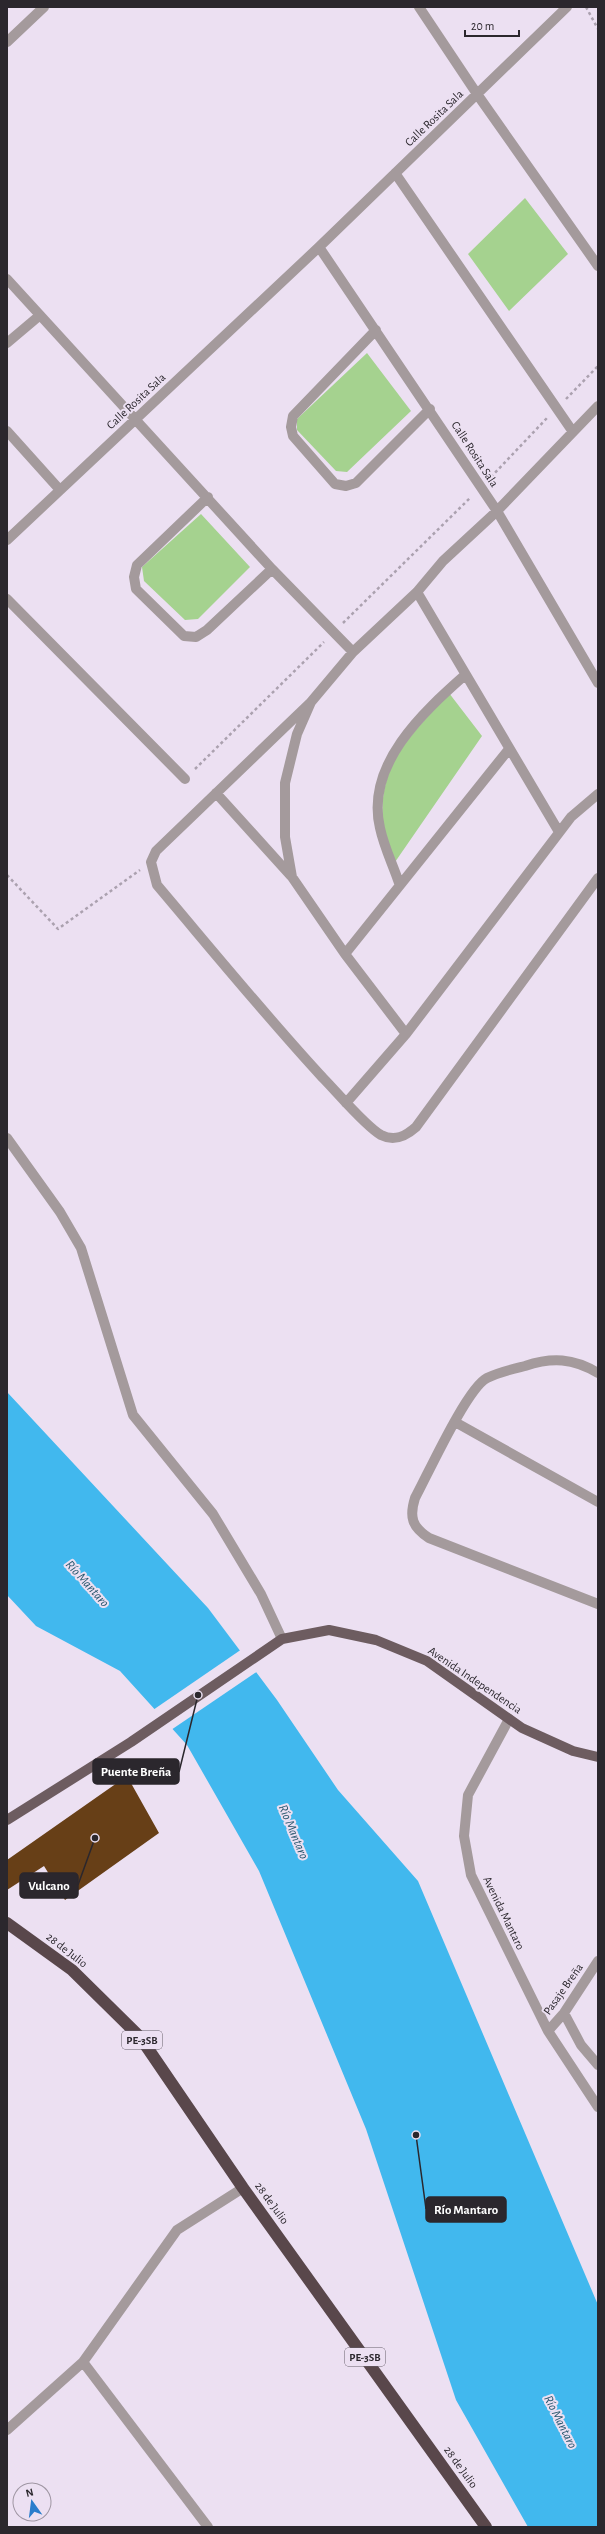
<svg xmlns="http://www.w3.org/2000/svg" width="605" height="2534" font-family="'Alegreya Sans',sans-serif">
  <style>
    .green { fill: #a5d28f }
    .water { fill: #41b8ee }
    .pier { fill: #ece0f2 }
    .building { fill: #673f17 }
    .lines { fill: none; stroke-linecap: round; stroke-linejoin: round }
    .path { stroke: #aba1af; stroke-width: 2.5; stroke-dasharray: 3 3; stroke-linecap: butt }
    .minor { stroke: #a49a9c; stroke-width: 10 }
    .major { stroke: #6d5c60; stroke-width: 10 }
    .highway { stroke: #59474b; stroke-width: 12 }
    .labels { text-anchor: middle; dominant-baseline: central; stroke-width: 4; stroke-linejoin: round; paint-order: stroke }
    .shield { fill: #ece0f2; stroke: #655e68; stroke-width: 1 }
    .shield-label { font-size: 11px; font-weight: bold; fill: #2b272d }
    .street-label { font-size: 12px; fill: #2b272d; stroke: #ece0f2 }
    .water-label { font-size: 13px; font-style: italic; fill: #27566d; stroke: #ece0f2 }
    .leader { fill: none; stroke: #2b272d; stroke-width: 1.5 }
    .callout-dot { fill: #2b272d; stroke: #ece0f2; stroke-width: 1.5 }
    .callout { fill: #2b272d; stroke: #2b272d; stroke-width: 1.5 }
    .callout-label { font-size: 13px; text-anchor: middle; font-weight: bold; fill: #fff }
  </style>
  <rect width="100%" height="100%" fill="#ece0f2"/>
  <path class="green" d="M525,198L568,254L509,311L468,254Z
    M367,353L411,411L347,472L336,471L297,430V419Z
    M201,514L250,567L198,619L185,620L144,581L142,567Z
    M449,693L482,736L393,865C390,851 384,836 383,823C377,763 413,734 449,693Z"/>
  <path class="water" d="M7,1392L208,1608L277,1700L338,1790L418,1881L598,2305V2527H528L456,2400L366,2129L259,1871L187,1745L120,1671L36,1626L7,1595Z"/>
  <path class="pier" d="M242,1649L258,1671L171,1730L153,1710Z"/>
  <path class="building" d="M127,1776L159,1833L65,1900L44,1866L7,1890V1860Z"/>
  <g class="lines">
    <path class="path" d="M586,7L598,29
      M566,399L598,366
      M491,477L547,418
      M343,623L471,497
      M195,769L324,642
      M7,875L58,929L140,870"/>
    <path class="minor" d="M419,7L477,94L598,266
      M7,42L44,7
      M395,173L573,432
      M319,247L497,511L598,683
      M7,279L272,569L353,652
      M376,330L293,416L291,427L293,436L335,484L346,486L356,483L430,409
      M7,343L39,316
      M7,431L60,490
      M208,497L137,565L134,577L136,589L184,636L196,637L207,630L272,569
      M7,540L319,247L567,7
      M417,592L559,832
      M7,599L185,779
      M311,702L156,851L151,862L157,885C212,950 265,1015 323,1078C336,1091 366,1127 381,1135C395,1142 406,1136 416,1127L598,878
      M216,793L291,876
      M399,883C393,865 384,847 380,828C365,765 423,712 465,675
      M345,954L509,749
      M406,1034L345,954L292,877L285,837V783L297,734L311,702L353,652L417,592L443,561L497,511L598,406
      M346,1103L406,1034L571,817L598,794
      M7,1138L60,1212L81,1248L133,1415L213,1514L261,1594L282,1639
      M598,1373C573,1358 552,1357 525,1366C513,1369 499,1372 487,1378C467,1388 428,1474 415,1498C409,1517 412,1527 429,1538L598,1604
      M455,1422L598,1502
      M509,1719L468,1795L464,1836L471,1875L548,2031L598,2107
      M564,2013L581,2045L598,2065
      M548,2031L564,2013L598,1961
      M83,2362L208,2527
      M7,2430L83,2362L177,2230L243,2188"/>
    <path class="major" d="M7,1820L131,1742L282,1639L329,1630L376,1640L427,1661L522,1728L573,1751L598,1757"/>
    <path class="highway" d="M7,1923L72,1970L140,2037L243,2188L486,2527"/>
  </g>
  <g class="labels">
    <g class="shield">
      <rect x="122" y="2031" width="40" height="18" rx="3"/>
      <rect x="345" y="2348" width="40" height="18" rx="3"/>
    </g>
    <g class="shield-label">
      <text x="142" y="2040">PE-3SB</text>
      <text x="365" y="2357">PE-3SB</text>
    </g>
    <g class="street-label">
      <text transform="translate(434 118) rotate(-44)">Calle Rosita Sala</text>
      <text transform="translate(136 401) rotate(-43)">Calle Rosita Sala</text>
      <text transform="translate(475 454) rotate(57)">Calle Rosita Sala</text>
      <text transform="translate(475 1680) rotate(34)">Avenida Independencia</text>
      <text transform="translate(504 1913) rotate(64)">Avenida Mantaro</text>
      <text transform="translate(67 1950) rotate(38)">28 de Julio</text>
      <text transform="translate(563 1989) rotate(-55)">Pasaje Breña</text>
      <text transform="translate(272 2203) rotate(54)">28 de Julio</text>
      <text transform="translate(461 2467) rotate(54)">28 de Julio</text>
    </g>
    <g class="water-label">
      <text transform="translate(87 1584) rotate(48)">Río Mantaro</text>
      <text transform="translate(293 1832) rotate(67)">Río Mantaro</text>
      <text transform="translate(560 2422) rotate(63)">Río Mantaro</text>
    </g>
  </g>
  <path class="leader" d="M198 1695L179 1772M95 1838L78 1885M416 2135L426 2209"/>
  <g class="callout-dot">
    <circle cx="198" cy="1695" r="4"/>
    <circle cx="95" cy="1838" r="4"/>
    <circle cx="416" cy="2135" r="4"/>
  </g>
  <g class="callout">
    <rect x="93" y="1759" width="86" height="25" rx="4"/>
    <rect x="20" y="1873" width="58" height="25" rx="4"/>
    <rect x="426" y="2197" width="80" height="25" rx="4"/>
  </g>
  <g class="callout-label">
    <text x="136" y="1776">Puente Breña</text>
    <text x="49" y="1890">Vulcano</text>
    <text x="466" y="2214">Río Mantaro</text>
  </g>
  <rect width="605" height="2534" fill="none" stroke="#2b272d" stroke-width="16"/>
  <g transform="translate(32 2502) rotate(346)"><circle r="19" fill="#ece0f2" stroke="#9f96a3"/>
  <path d="M0-3L7 15L0 10L-7 15Z" fill="#2a7dcc"/>
  <text y="-6" font-size="11" font-weight="bold" text-anchor="middle" fill="#2b272d">N</text>
  </g>
  <path d="M465 30v6h54v-6" fill="none" stroke="#2b272d" stroke-width="2"/>
  <text x="471" y="30" font-size="12" fill="#2b272d" stroke="#ece0f2" stroke-width="3" paint-order="stroke">20 m</text>
</svg>
